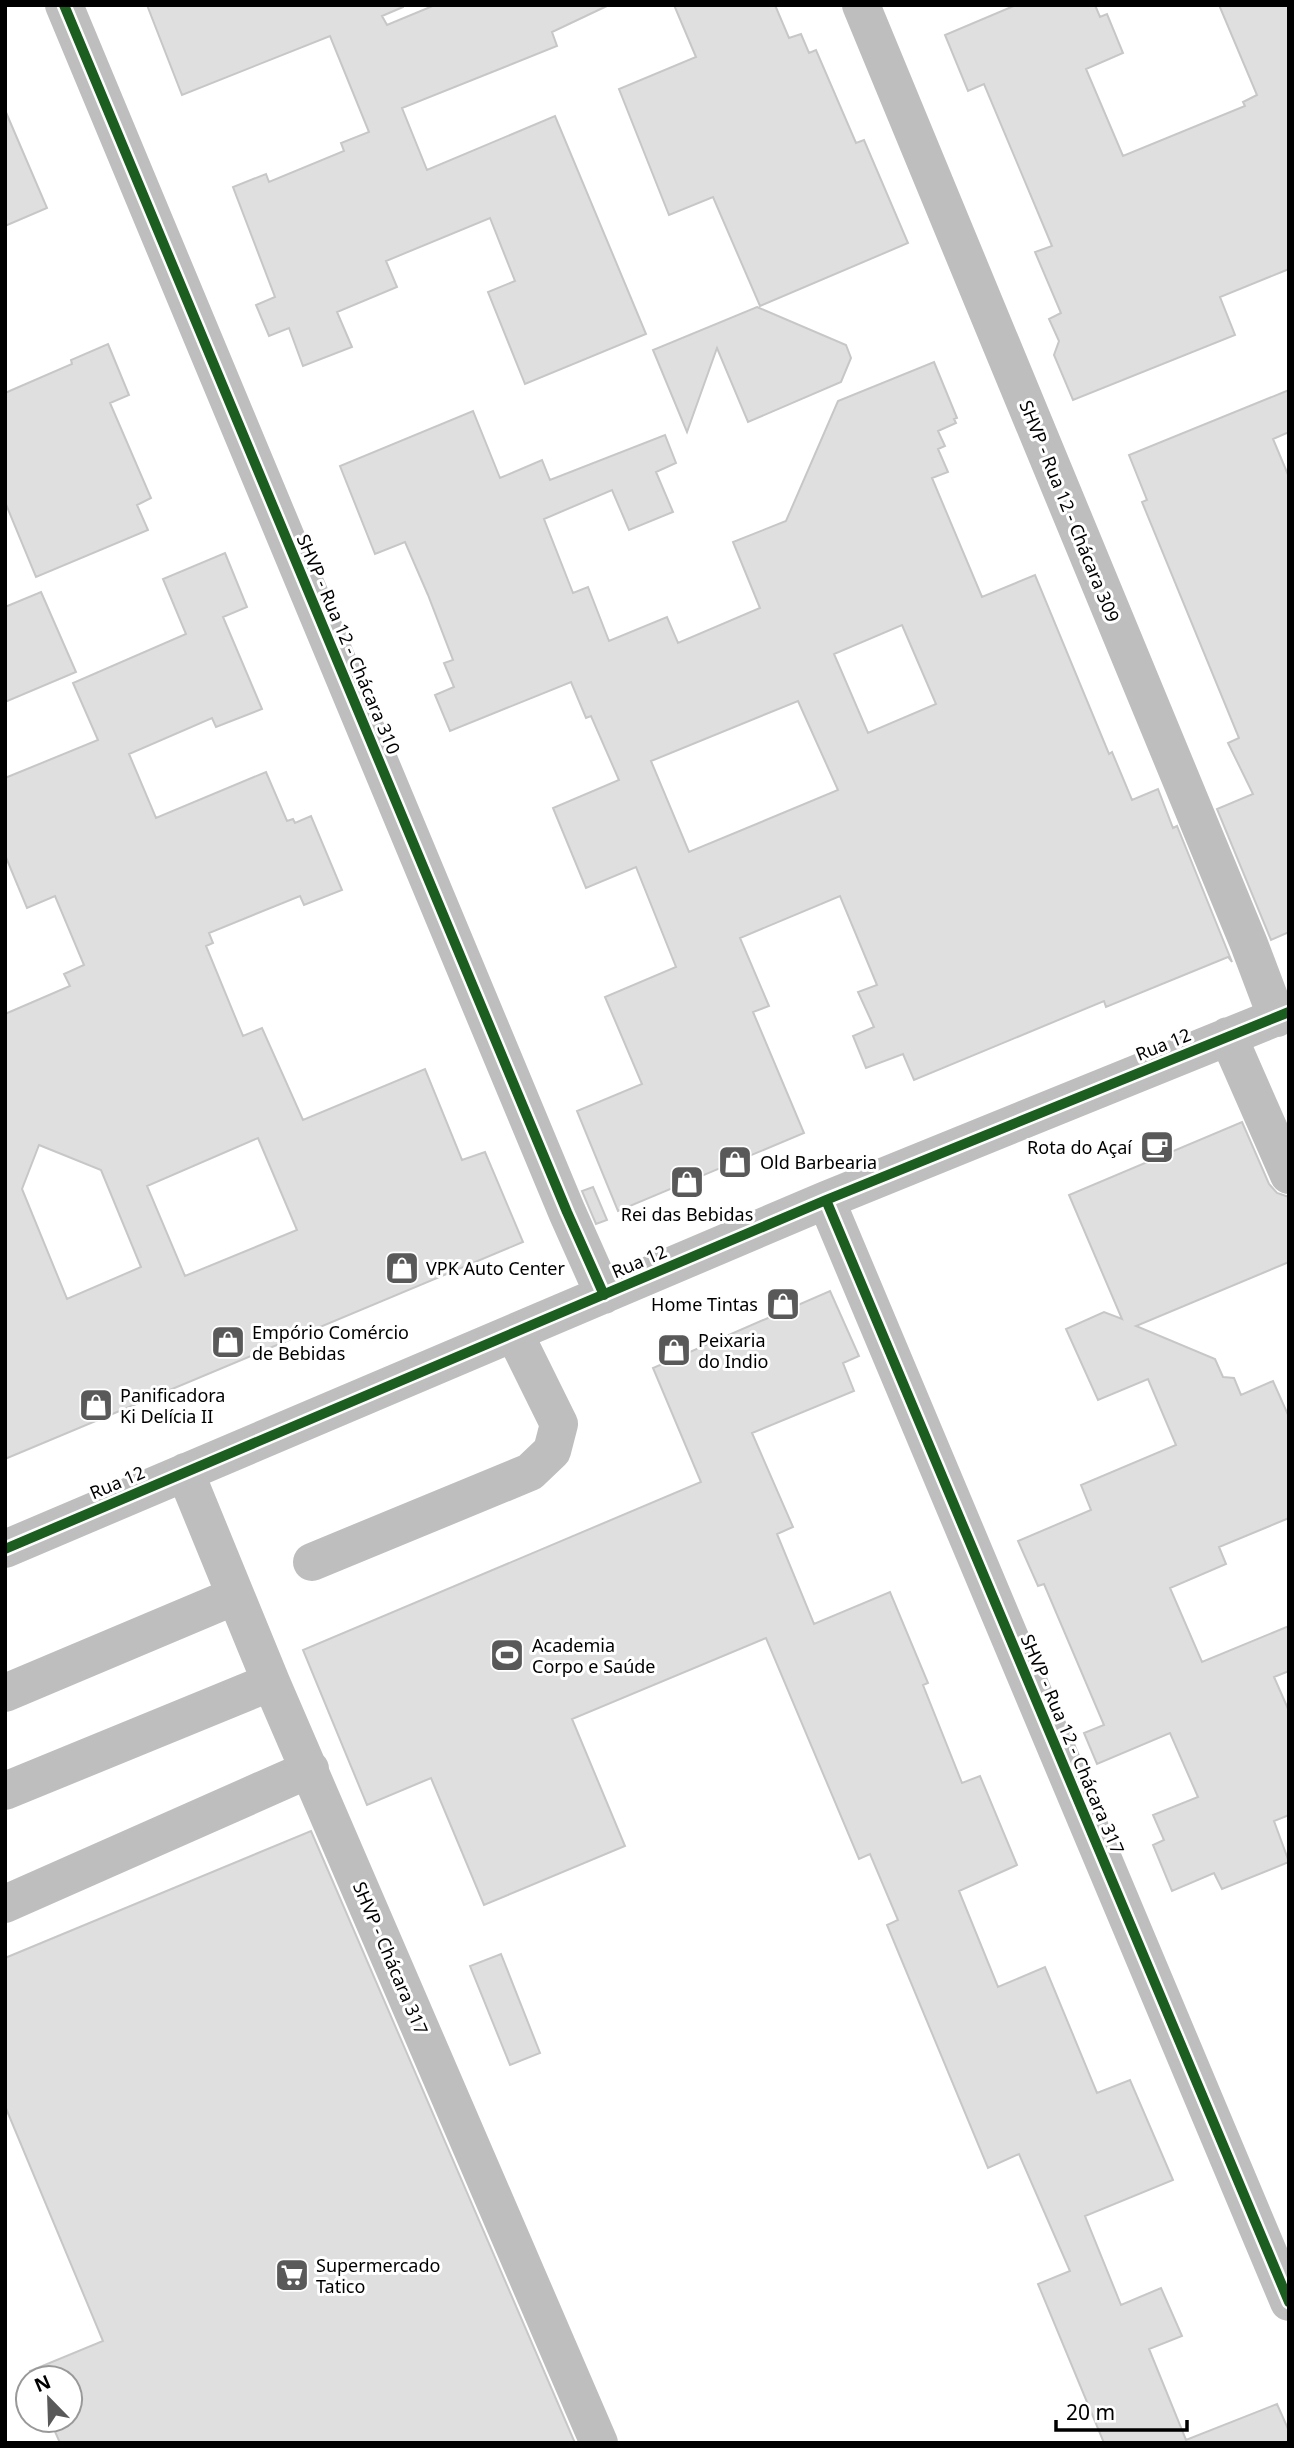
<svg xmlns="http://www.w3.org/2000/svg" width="1294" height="2448" font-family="'Noto Sans',sans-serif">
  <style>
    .building { fill: #dfdfdf; stroke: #c7c7c7; stroke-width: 2; fill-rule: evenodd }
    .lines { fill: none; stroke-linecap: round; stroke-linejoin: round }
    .minor { stroke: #bebebe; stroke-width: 38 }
    .cycleway-casing { stroke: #fff; stroke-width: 15 }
    .cycleway { stroke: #1b5e20; stroke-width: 10 }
    .labels { text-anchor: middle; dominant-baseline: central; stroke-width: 6; stroke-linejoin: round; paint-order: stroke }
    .street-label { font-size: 18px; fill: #000; stroke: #fff }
    .poi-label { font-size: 18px; fill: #000; stroke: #fff; text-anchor: start }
  </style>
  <rect width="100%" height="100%" fill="#fff"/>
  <path class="building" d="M147,5H403V7L382,16L387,25L435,5H609L552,32L557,46L402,108L427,170L555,116L646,334L525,384L488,292L515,281L490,218L386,261L397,287L337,312L352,347L303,366L289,328L269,336L256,305L275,297L233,187L266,174L269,182L344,151L341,143L369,132L330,36L182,95Z
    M674,5H775L789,38L801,34L809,53L816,50L856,143L864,140L908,243L760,306L713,197L669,215L619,89L696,57Z
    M1016,5H1095L1100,17L1107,14L1123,53L1086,69L1123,156L1245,106L1243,102L1257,95L1219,5H1289V269L1220,297L1235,335L1073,400L1054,355L1059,341L1049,319L1061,313L1035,252L1052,246L984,84L968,91L945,35Z
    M5,110L47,208L5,226Z
    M757,307L846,345L851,358L841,382L748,422L717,348L687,432L653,350Z
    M108,344L129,395L110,403L151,498L137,505L148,530L36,577L5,502V393L72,364L71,360Z
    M934,362L957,418L954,419L956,423L938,431L945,446L938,449L948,472L932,478L982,597L1035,575L1109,754L1112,752L1132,800L1158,789L1173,828L1177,826L1232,962L1228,957L1106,1007L1104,1001L914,1080L903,1054L866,1068L853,1036L874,1027L858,992L877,985L840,896L740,938L769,1006L753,1012L804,1133L618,1211L577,1111L642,1084L605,997L676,967L636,867L586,888L553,808L619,780L591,716L586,718L571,682L450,731L435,695L454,687L444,663L453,660L428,595L405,542L375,554L340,466L473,411L500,478L542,460L550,480L665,435L676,463L656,472L673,512L629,530L612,490L544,519L573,593L588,587L609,641L667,617L678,643L760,608L733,542L786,521L838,401ZM902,625L936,704L868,733L834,654ZM798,701L838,790L689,852L651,761Z
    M1289,390V432L1273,439L1289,477V932L1271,940L1217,809L1253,794L1228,743L1239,738L1142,502L1147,500L1129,455Z
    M225,553L247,607L223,617L262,709L216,727L212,718L129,754L156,818L266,772L287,821L293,819L295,823L311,816L342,890L304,905L300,896L209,933L213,943L206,946L243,1036L262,1028L303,1120L425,1069L462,1160L485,1152L523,1242L5,1459V1014L70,986L64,974L84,965L55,896L27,908L5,855V778L98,740L73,683L186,634L163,579ZM258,1138L297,1230L185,1276L147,1186ZM39,1145L101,1170L141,1267L67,1299L22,1189Z
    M41,592L76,672L5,702V607Z
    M1242,1122L1269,1184L1277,1193L1289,1197V1262L1136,1326L1215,1359L1223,1377L1234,1378L1241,1395L1273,1381L1289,1417V1518L1219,1547L1226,1564L1170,1588L1202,1662L1289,1626V1671L1274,1677L1289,1711V1815L1274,1821L1289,1862L1222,1889L1214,1873L1172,1891L1153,1845L1164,1840L1153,1815L1198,1797L1170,1733L1097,1764L1084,1733L1104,1725L1044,1584L1038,1586L1018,1541L1091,1510L1081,1485L1176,1445L1148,1379L1098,1400L1066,1329L1104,1312L1122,1319L1069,1195Z
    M593,1187L607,1220L596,1224L582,1191Z
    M830,1291L859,1356L843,1363L854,1391L752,1433L793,1527L777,1534L814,1624L890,1592L928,1683L923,1685L962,1783L980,1776L1017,1865L959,1891L998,1987L1045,1967L1097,2093L1130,2080L1173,2180L1085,2216L1121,2305L1161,2288L1182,2336L1149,2349L1186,2440L1277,2404L1289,2431V2443H1104L1038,2284L1070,2271L1019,2154L988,2168L887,1925L898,1920L870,1854L859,1859L766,1638L572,1719L625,1846L484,1905L431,1778L367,1805L303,1650L701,1482L653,1368Z
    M311,1831L575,2443H60L50,2420H70V2378H33L30,2371L103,2341L5,2106V1958Z
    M501,1954L540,2053L510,2065L470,1966Z"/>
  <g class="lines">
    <path class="minor" d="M64,5L567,1212L604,1295
      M861,5L1249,944L1277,1018
      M1228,1036L1289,1175
      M826,1200L1289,2302
      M185,1472L271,1682L599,2443
      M5,1549L826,1200L1289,1012
      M312,1562L530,1472L552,1451L559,1424L514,1333
      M5,1693L235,1596
      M5,1791L271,1682
      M5,1904L310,1769"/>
    <g class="cycleway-casing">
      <path id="cycleway" d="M64,5L567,1212L604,1295
        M826,1200L1289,2302
        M5,1549L826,1200L1289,1012"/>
    </g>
    <use href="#cycleway" class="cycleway"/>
  </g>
  <defs>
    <g id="cafe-square" transform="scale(1.75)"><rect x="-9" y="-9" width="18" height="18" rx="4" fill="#595959" stroke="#fff"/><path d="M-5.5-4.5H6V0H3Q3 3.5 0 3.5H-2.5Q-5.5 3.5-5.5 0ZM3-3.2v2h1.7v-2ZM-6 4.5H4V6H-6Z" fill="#fff"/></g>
    <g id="shop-square" transform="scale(1.75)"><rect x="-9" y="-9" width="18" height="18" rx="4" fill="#595959" stroke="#fff"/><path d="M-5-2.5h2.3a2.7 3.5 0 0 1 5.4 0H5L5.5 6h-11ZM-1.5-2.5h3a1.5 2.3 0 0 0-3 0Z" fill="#fff"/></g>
    <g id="stadium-square" transform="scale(1.75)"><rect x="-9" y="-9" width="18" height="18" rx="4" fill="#595959" stroke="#fff"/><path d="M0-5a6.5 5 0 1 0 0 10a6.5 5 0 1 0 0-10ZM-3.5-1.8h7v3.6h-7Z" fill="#fff"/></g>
    <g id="supermarket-square" transform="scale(1.75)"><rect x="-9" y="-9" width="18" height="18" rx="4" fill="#595959" stroke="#fff"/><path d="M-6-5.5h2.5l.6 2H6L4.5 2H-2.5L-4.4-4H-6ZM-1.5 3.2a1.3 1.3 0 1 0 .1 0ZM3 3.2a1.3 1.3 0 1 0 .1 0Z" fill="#fff"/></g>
  </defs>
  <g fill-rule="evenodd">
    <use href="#cafe-square" x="1157" y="1147"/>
    <use href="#shop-square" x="735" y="1162"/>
    <use href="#shop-square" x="687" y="1182"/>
    <use href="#shop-square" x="402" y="1268"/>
    <use href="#shop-square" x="783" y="1304"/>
    <use href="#shop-square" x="228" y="1342"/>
    <use href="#shop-square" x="674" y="1350"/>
    <use href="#shop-square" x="96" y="1405"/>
    <use href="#stadium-square" x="507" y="1655"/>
    <use href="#supermarket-square" x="292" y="2275"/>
  </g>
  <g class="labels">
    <g class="street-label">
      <text transform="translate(1070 511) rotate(68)">SHVP - Rua 12 - Chácara 309</text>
      <text transform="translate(349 644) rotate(67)">SHVP - Rua 12 - Chácara 310</text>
      <text transform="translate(1163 1044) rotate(-22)">Rua 12</text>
      <text transform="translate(639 1261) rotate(-23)">Rua 12</text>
      <text transform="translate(117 1482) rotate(-23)">Rua 12</text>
      <text transform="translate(1073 1744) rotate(67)">SHVP - Rua 12 - Chácara 317</text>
      <text transform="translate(391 1958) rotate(67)">SHVP - Chácara 317</text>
    </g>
    <g class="poi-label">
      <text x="1132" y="1147" text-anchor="end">Rota do Açaí</text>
      <text x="760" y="1162">Old Barbearia</text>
      <text x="687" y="1214" text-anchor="middle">Rei das Bebidas</text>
      <text x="426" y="1268">VPK Auto Center</text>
      <text x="758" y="1304" text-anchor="end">Home Tintas</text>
      <text x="252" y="1332">Empório Comércio<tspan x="252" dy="21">de Bebidas</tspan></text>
      <text x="698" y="1340">Peixaria<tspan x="698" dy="21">do Indio</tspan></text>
      <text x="120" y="1395">Panificadora<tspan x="120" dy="21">Ki Delícia II</tspan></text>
      <text x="532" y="1645">Academia<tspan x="532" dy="21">Corpo e Saúde</tspan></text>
      <text x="316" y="2265">Supermercado<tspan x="316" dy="21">Tatico</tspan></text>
    </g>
  </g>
  <rect width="1294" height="2448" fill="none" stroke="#000000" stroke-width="14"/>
  <g transform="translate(49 2399) rotate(337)"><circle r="33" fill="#ffffff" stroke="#999999" stroke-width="2"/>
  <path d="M0-5L12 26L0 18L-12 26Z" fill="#595959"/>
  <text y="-10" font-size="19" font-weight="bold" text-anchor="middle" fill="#000000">N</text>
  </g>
  <path d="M1056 2420v10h131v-10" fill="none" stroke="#000000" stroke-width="3.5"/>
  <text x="1066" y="2420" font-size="21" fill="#000000" stroke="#ffffff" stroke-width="5" paint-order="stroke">20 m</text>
</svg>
